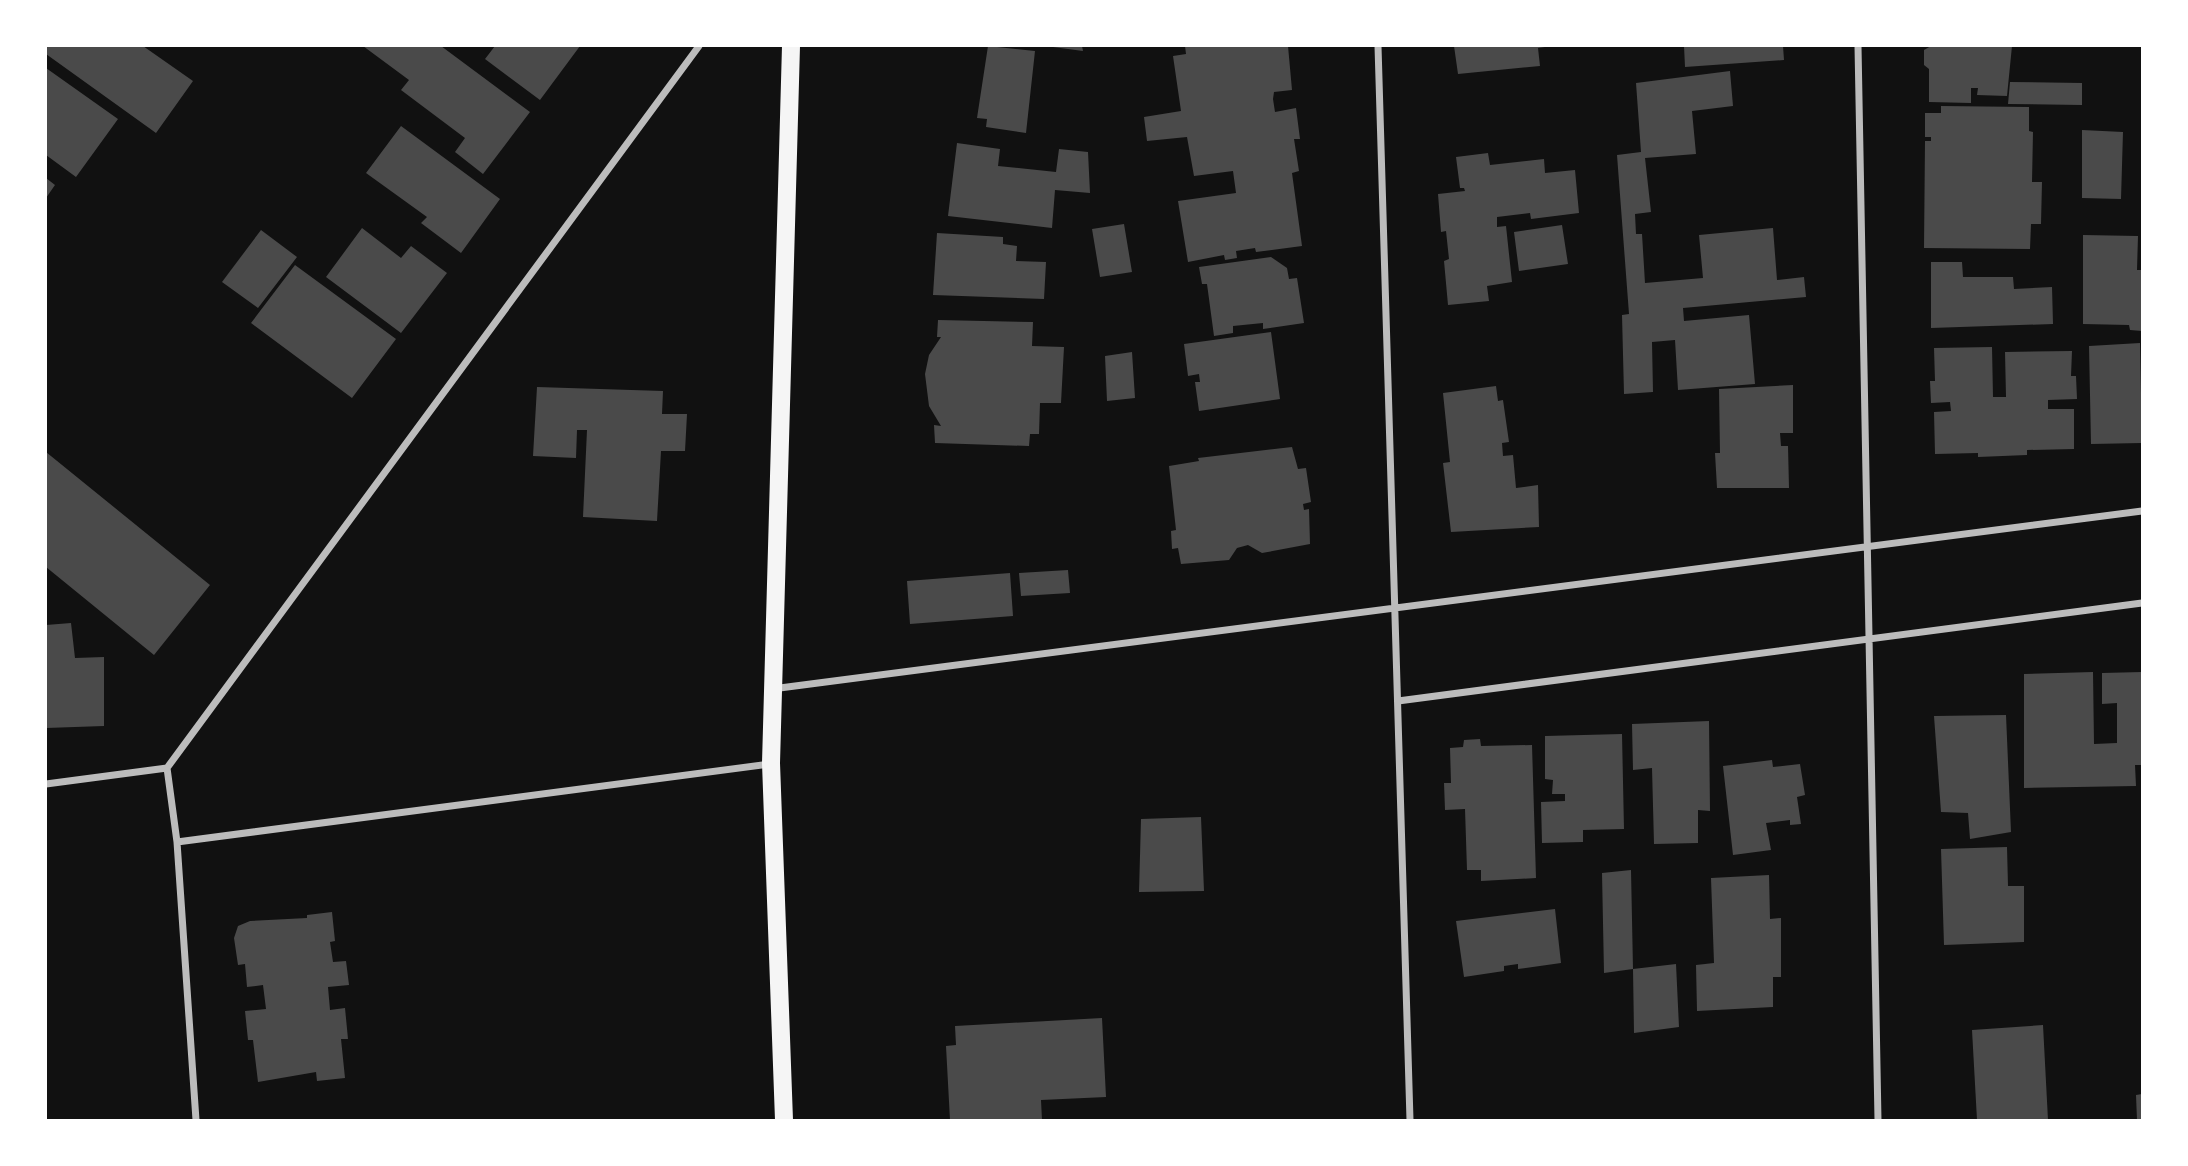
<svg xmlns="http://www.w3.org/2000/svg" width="2188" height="1166" font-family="Signika,sans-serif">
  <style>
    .building { fill: #4a4a4a }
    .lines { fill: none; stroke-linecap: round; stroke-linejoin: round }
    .minor { stroke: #bcbcbc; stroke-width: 7 }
    .primary { stroke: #f5f5f5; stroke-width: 18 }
  </style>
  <rect width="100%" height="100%" fill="#111"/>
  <path class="building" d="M46,46H143L193,81L156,133L46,54Z
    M363,46H441L530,112L483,174L455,152L465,138L401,90L409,80Z
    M495,46H580L540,100L485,59Z
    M988,46L1035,51L1026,133L986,127L987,119L977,118Z
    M1053,46H1082L1083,51L1053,47Z
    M1185,46H1288L1292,90L1274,92L1273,99L1275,112L1296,108L1300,139H1294L1299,171L1292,173L1302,246L1256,252L1255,248L1236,251L1237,258L1225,260L1224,255L1188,262L1178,201L1236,193L1233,171L1194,176L1187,137L1147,141L1144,117L1181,111L1173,56L1186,54Z
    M1454,46H1545V47L1538,48L1540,66L1458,74Z
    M1684,46H1783L1784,60L1685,67Z
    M1931,46H2012L2007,96L1977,95L1978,88H1971V103L1929,102V69L1924,65V50Z
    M46,68L118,119L76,177L46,155Z
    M1730,71L1733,106L1692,111L1696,154L1645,158L1651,212L1635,214L1636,234H1642L1645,283L1703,278L1699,235L1773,228L1777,280L1804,277L1806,297L1683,308L1684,321L1749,315L1755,384L1678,390L1675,340L1652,342L1653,392L1624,394L1622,315L1629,314L1617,155L1641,152L1636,83Z
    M2010,82L2082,83V105L2008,104Z
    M1941,106L2029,107V131L2033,132L2032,182H2042L2041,224H2031L2030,249L1924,248L1925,141H1931V137H1925V113H1941Z
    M401,126L500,199L461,253L421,223L427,217L366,173Z
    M2082,130L2123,132L2121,199L2082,198Z
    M957,143L1000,149L998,166L1056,172L1059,149L1088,152L1090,193L1055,190L1052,228L948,216Z
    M1488,153L1490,165L1544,159L1545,173L1575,170L1579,213L1531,219L1530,213L1497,217V227L1506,226L1512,282L1487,286L1489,301L1448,305L1444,261L1449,259L1446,231L1441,232L1438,194L1465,191L1464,188H1460L1456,157Z
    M46,178L55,185L46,198Z
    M1124,224L1132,272L1100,277L1092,229Z
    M1562,225L1568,264L1519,271L1514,232Z
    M362,228L401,258L411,246L447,273L401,333L326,277Z
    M261,230L297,257L258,308L222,282Z
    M937,233L1003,237V244L1017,246L1016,261L1046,262L1044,299L933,295Z
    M2083,235L2138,236L2137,270H2142V331L2130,330L2129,325L2083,324Z
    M1271,257L1287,268L1289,279L1297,278L1304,323L1263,329V323L1233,326V333L1214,336L1207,284H1202L1199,267Z
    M1931,262H1962L1963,277H2013L2014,289L2052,287L2053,324L1931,328Z
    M295,265L396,339L352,398L251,323Z
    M938,320L1033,322L1032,346L1064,347L1061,403H1040L1039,434H1030L1029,446L935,443L934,425L941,426L929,406L925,374L929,355L941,337H937Z
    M1271,332L1280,399L1199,411L1195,382H1200L1199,374L1188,376L1184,344Z
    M2140,343L2142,443L2091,444L2089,346Z
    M1992,347L1993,397H2006L2005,352L2072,351L2071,376H2076L2077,399L2048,400V409H2074V449L2027,450V455L1978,457V453L1935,454L1934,412L1951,411L1950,402L1931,403L1930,381H1935L1934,348Z
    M1132,352L1135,398L1107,401L1105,356Z
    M1793,385V433H1780L1781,446H1788L1789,488H1717L1715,453H1720L1719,389Z
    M1496,386L1498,401L1503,400L1509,442L1502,443L1503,456L1513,455L1516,488L1538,485L1539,527L1451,532L1443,463L1450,462L1443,393Z
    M537,387L663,391L662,414H687L685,451H661L657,521L583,517L587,430H577L576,458L533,456Z
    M1292,447L1298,469L1306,468L1311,502L1303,504L1304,510L1309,509L1310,544L1262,553L1248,545L1237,548L1229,560L1181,564L1178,548L1172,549L1171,531L1176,530L1169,466L1199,461L1198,458Z
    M46,452L210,585L154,655L46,567Z
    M1068,570L1070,593L1021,596L1019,573Z
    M1010,573L1013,616L910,624L907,581Z
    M71,623L75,658L104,657V726L46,728V625Z
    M2093,672L2094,744L2117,743V703L2102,704V673L2142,672V765H2135L2136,786L2024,788V674Z
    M2006,715L2011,832L1970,839L1968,813L1941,812L1934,716Z
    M1709,721L1710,811L1698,810V843L1654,844L1652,768L1633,770L1632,724Z
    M1622,734L1624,829L1583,830V842L1542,843L1541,802L1565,801V794H1552L1553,780L1545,779V736Z
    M1480,739L1481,746L1532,745L1536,878L1481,881V870H1467L1465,809L1445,810L1444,783H1451L1450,748L1463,747L1464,740Z
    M1772,760L1773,767L1800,764L1805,795L1797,797L1801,824L1790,825V820L1766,823L1771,850L1733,855L1723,766Z
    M1201,817L1204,891L1139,892L1141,819Z
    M2007,847L2008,886H2024V942L1944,945L1941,849Z
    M1631,870L1633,969L1604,973L1602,873Z
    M1769,875L1770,919L1781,918V977H1773V1007L1697,1011L1696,965L1714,963L1711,878Z
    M1555,909L1561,963L1518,969V964L1504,966V971L1464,977L1456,921Z
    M332,912L335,941L330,942L333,962L346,961L349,985L328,987L330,1010L345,1008L348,1039H341L345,1078L317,1081L316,1072L258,1082L253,1040H248L245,1011L266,1009L263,985L247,987L245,964L238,965L234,938L238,926L250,921L307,918V915Z
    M1676,964L1679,1027L1634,1033L1633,969Z
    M1102,1018L1106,1097L1041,1100L1042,1120H950L946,1046L956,1045L955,1026Z
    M2043,1025L2048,1120H1977L1972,1030Z
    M2142,1094V1120H2137L2136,1095Z"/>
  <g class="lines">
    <path class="minor" d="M1378,46L1410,1120
      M1858,46L1878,1120
      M772,689L2142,511
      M1398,701L2142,603
      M167,768L699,46
      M46,784L167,768L177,842L196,1120
      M177,842L770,764"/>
    <path class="primary" d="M784,1120L771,763L791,46"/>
  </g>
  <rect width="2188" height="1166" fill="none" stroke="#ffffff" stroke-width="94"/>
</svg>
